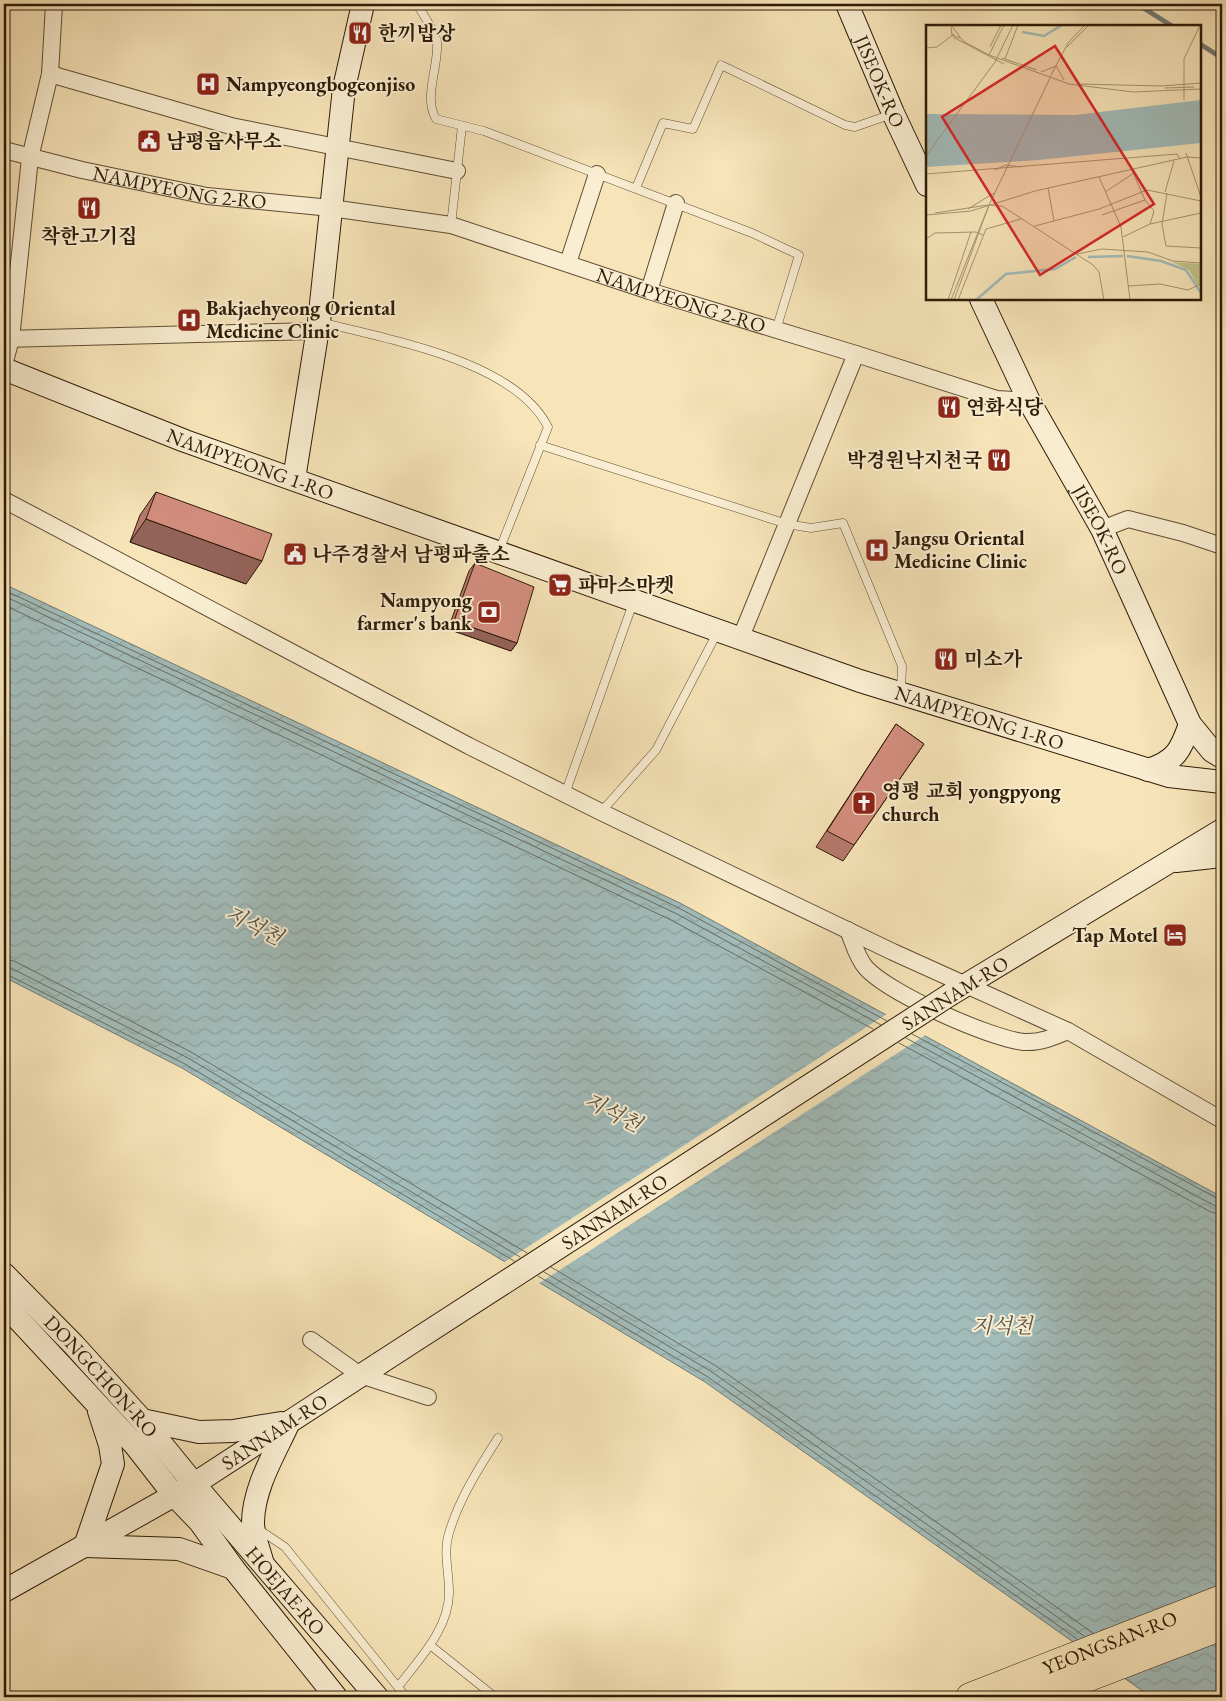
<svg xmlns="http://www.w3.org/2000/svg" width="1226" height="1701" font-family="'EB Garamond','Noto Serif KR',serif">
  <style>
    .water { fill: url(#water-waves); stroke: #747c72 }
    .pier { fill: #f7e5b9 }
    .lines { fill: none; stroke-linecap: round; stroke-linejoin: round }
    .shore { stroke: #686c60; stroke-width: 1 }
    .stream { stroke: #747c72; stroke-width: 5 }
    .lane-casing { stroke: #604e33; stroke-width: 9 }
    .street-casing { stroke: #604e33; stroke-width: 18 }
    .secondary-casing { stroke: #2e1b06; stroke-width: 24 }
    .highway-casing { stroke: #2e1b06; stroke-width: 29 }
    .lane { stroke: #faeed2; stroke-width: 8 }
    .street { stroke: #faeed2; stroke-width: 16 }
    .secondary { stroke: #faeed2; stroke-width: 22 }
    .highway { stroke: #f7e5b9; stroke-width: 28 }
    .secondary-bridge-casing { stroke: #2e1b06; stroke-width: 24; stroke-linecap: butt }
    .secondary-bridge { stroke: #faeed2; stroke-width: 22 }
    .wall { fill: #b67a6e; stroke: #2e1b06 }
    .shaded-wall { fill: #94635a; stroke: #2e1b06 }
    .building { fill: #d48e80; stroke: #2e1b06 }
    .labels { text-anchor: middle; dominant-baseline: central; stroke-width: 4; stroke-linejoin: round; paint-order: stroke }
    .poi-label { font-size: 20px; font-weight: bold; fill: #2e1b06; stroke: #faeed2; text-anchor: start }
    .street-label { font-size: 20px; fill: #2e1b06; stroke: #faeed2 }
    .water-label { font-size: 21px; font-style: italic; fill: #575345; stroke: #faeed2 }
    .inset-river { fill: none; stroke: #a2bcba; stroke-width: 2.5 }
    .inset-road { fill: none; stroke: #a79471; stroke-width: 1 }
    .view { fill: #d62828; fill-opacity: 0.15; stroke: #d62828; stroke-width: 2.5 }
    .inset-edge { fill: none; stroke: #2e1b06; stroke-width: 2.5 }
  </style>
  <defs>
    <pattern id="water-waves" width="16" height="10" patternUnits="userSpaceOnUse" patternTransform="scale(1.25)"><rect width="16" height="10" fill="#a2bcba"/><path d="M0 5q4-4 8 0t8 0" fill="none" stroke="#8ca19e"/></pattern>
  </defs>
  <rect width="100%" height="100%" fill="#f7e5b9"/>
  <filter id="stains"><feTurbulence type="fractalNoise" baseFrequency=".004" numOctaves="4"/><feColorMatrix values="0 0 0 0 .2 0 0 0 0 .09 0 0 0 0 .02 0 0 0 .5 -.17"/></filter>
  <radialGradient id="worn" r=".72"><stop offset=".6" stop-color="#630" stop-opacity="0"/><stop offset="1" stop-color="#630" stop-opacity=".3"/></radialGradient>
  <path class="water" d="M4,584L680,903L1222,1197V1697H1151L705,1382L182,1068L4,977Z"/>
  <path class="pier" d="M888,1013L927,1034L538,1284L503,1263Z"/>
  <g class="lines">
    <path class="shore" d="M4,590L677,907L887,1021
      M4,596L675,913L881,1025
      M4,605L671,920L873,1029
      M4,959L14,961L191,1052L527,1253
      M4,966L11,968L188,1058L520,1257
      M4,973L185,1064L514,1261
      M912,1034L1222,1201
      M906,1038L1215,1206L1222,1207
      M899,1043L1211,1212L1222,1215
      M551,1267L716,1366L1093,1633
      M544,1272L712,1372L1084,1636
      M538,1276L708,1377L1077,1639"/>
    <path class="stream" d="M1137,4L1172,26
      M1200,44L1222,58"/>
    <g class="lane-casing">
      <path id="lane" d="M417,4C422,13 436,33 437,42C439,67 423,97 436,119L484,131L752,233L799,255L776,330
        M636,188L663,123L693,129L721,65L845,125L855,127L892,114
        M451,225L462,126
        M321,322C388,340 514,360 548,427L499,551
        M540,445L787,524L811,528L843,523L902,666L901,691
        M565,794L633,603
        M601,812L656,750L717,633
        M258,1529L285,1547L406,1697
        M430,1645L495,1697
        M398,1687C419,1659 450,1628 449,1591C449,1572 443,1552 449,1533C459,1499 479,1468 498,1438"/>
    </g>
    <g class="street-casing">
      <g id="street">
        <path d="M50,74L54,4"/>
        <path id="s1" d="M4,150L82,170L207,196L331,208L451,225L649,291L856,354L997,399L1029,401"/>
        <path d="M568,263L597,174"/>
        <path d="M649,291L676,203"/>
        <path d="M4,339L317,331"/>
        <path d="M4,365L11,339L30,158L50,74L231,126L457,171"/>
        <path d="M4,500L469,746L601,812L893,952L1068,1031L1222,1120"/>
        <path d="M1102,529L1128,519L1183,533L1222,546"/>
        <path d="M741,637L856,354"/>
        <path d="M848,930C853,942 857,958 866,968C890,994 989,1038 1024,1042C1040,1043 1054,1037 1068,1031"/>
        <path d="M311,1340L360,1375L428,1397"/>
      </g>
    </g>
    <g class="secondary-casing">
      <g id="secondary">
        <path id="s2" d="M847,4L893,113L927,185"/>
        <path id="s3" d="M981,299L1029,401L1102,529L1190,724L1212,751L1222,757"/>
        <path id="s4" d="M4,369L185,441L860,681L1169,776L1222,782"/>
        <path d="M294,479L319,322L344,88L363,4"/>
        <path d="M1148,770C1176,761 1181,750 1190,724"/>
        <path d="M1176,861L1222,856"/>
        <path d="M951,994L1222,830"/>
        <path id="s5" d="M4,1274L74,1345L142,1420L194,1484L377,1697"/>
        <path d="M4,1304L135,1445L174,1495L200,1522L233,1568L336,1697"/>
        <path d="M99,1411L110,1445L113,1464L85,1546L179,1549L233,1568"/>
        <path d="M142,1420L199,1432L233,1431L281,1423"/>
        <path d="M262,1561C259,1549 253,1535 253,1523C253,1488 275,1453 289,1422"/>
        <path id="s6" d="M4,1591L194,1484L380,1363"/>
      </g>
    </g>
    <g class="highway-casing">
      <g id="highway">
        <path id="s7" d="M970,1697L1222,1599"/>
        <path d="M1037,1697L1222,1626"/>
      </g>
    </g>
    <use href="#lane" class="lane"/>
    <use href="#street" class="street"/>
    <use href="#secondary" class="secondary"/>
    <use href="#highway" class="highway"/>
    <g class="secondary-bridge-casing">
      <g id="secondary-bridge">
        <path id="s8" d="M380,1363L951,994"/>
      </g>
    </g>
    <use href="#secondary-bridge" class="secondary-bridge"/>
  </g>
  <path class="wall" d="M156,492L246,584L130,542L140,515Z
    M475,563L517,643L511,651L448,629L469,571Z
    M896,724L924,744L843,861L816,847Z"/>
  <path class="shaded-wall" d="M146,519L262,561L246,584L130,542Z
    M454,621L517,643L511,651L448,629Z"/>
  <path class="building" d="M156,492L272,534L262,561L146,519Z
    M475,563L534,587L517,643L454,621Z
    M896,724L924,744L854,845L827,831Z"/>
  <defs>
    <g id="restaurant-square" transform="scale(1.25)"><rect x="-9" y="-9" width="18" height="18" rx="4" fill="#8f2418" stroke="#faeed2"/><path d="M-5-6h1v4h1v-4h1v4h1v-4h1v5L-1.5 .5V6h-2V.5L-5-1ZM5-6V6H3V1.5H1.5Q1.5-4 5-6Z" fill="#fff"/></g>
    <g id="hospital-square" transform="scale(1.25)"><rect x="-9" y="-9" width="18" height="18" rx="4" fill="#8f2418" stroke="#faeed2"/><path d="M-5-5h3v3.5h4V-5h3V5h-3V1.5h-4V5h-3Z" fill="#fff"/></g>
    <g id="civic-square" transform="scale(1.25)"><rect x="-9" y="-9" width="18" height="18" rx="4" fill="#8f2418" stroke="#faeed2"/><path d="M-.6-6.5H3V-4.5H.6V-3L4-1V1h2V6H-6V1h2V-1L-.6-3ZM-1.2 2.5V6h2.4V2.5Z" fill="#fff"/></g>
    <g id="supermarket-square" transform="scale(1.25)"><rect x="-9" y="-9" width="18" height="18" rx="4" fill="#8f2418" stroke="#faeed2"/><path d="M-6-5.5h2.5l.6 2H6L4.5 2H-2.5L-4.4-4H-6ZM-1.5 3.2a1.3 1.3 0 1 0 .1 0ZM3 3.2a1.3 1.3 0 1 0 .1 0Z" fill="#fff"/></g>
    <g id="bank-square" transform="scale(1.25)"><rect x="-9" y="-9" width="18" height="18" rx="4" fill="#8f2418" stroke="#faeed2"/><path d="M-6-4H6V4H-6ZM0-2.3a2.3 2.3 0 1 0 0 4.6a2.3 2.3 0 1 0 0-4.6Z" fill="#fff"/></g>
    <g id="church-square" transform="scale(1.25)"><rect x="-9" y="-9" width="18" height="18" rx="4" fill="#8f2418" stroke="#faeed2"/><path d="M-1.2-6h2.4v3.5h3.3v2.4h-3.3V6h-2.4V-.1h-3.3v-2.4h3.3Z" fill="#fff"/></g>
    <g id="hotel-square" transform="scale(1.25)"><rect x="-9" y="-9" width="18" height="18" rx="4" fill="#8f2418" stroke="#faeed2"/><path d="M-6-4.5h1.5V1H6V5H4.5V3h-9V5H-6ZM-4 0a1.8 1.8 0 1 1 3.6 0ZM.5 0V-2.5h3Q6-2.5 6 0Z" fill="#fff"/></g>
  </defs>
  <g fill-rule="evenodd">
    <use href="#restaurant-square" x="360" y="33"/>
    <use href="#hospital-square" x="208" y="84"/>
    <use href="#civic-square" x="149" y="141"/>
    <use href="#restaurant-square" x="89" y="208"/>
    <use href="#hospital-square" x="189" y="320"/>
    <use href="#restaurant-square" x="949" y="407"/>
    <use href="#restaurant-square" x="999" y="460"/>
    <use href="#hospital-square" x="877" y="550"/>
    <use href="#civic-square" x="295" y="554"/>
    <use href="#supermarket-square" x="560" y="585"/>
    <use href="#bank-square" x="489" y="612"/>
    <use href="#restaurant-square" x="946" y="659"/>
    <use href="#church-square" x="864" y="803"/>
    <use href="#hotel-square" x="1175" y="935"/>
  </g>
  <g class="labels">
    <g class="poi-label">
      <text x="378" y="33">한끼밥상</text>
      <text x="226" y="84">Nampyeongbogeonjiso</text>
      <text x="166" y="141">남평읍사무소</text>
      <text x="89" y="236" text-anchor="middle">착한고기집</text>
      <text x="206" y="308">Bakjaehyeong Oriental<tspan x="206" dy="23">Medicine Clinic</tspan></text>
      <text x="966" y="407">연화식당</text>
      <text x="982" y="460" text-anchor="end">박경원낙지천국</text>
      <text x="894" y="538">Jangsu Oriental<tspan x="894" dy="23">Medicine Clinic</tspan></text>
      <text x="312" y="554">나주경찰서 남평파출소</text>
      <text x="578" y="585">파마스마켓</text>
      <text x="472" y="600" text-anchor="end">Nampyong<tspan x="472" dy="23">farmer's bank</tspan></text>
      <text x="964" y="659">미소가</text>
      <text x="882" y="791">영평 교회 yongpyong<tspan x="882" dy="23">church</tspan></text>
      <text x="1158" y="935" text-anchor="end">Tap Motel</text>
    </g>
    <g class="street-label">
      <text stroke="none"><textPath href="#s2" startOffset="84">JISEOK-RO</textPath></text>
      <text stroke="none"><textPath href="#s1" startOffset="180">NAMPYEONG 2-RO</textPath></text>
      <text stroke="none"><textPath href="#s1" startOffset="696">NAMPYEONG 2-RO</textPath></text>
      <text stroke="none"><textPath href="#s4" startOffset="264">NAMPYEONG 1-RO</textPath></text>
      <text stroke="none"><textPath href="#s3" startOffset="260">JISEOK-RO</textPath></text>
      <text stroke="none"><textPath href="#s4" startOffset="1036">NAMPYEONG 1-RO</textPath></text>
      <text transform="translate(955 993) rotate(-32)">SANNAM-RO</text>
      <text stroke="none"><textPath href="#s8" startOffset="279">SANNAM-RO</textPath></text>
      <text stroke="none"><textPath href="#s5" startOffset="141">DONGCHON-RO</textPath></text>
      <text stroke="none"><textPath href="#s6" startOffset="314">SANNAM-RO</textPath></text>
      <text stroke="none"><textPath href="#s5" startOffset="424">HOEJAE-RO</textPath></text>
      <text stroke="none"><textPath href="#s7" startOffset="150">YEONGSAN-RO</textPath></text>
    </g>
    <g class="water-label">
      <text transform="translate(254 925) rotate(27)">지석천</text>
      <text transform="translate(613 1112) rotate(27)">지석천</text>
      <text x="1002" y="1325">지석천</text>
    </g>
  </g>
  <g transform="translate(926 25)">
    <rect width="275" height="275" fill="#f7e5b9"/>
    <path d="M246,237L275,239V257L272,261L263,245Z" fill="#c2c38b"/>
    <path d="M275,75V118L113,135L0,142V89L149,90Z" fill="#a2bcba"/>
    <path class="inset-river" d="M96,7L118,11L136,0M201,231L235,236L260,245L275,268M162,232L197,231M50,275L80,249L129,244L150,232"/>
    <path class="inset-road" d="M25,0L37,16L63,30L143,59L207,67L275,64M25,2L26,10L34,13M27,12L78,39M64,22L75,0M141,22L163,0M0,23L11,22L28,9M63,30L78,0M76,33L111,45M79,34L92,0M115,47L130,41L138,55M125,50L142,18L159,0M153,59L236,61L275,58M239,63L268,62M258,75V34L274,0M260,128L275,172M0,131L69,37L87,0M69,145L80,140L95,142M0,149L251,129L254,134M173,152L195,202L204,275M122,163L128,196M179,167L208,148M239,167L248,136M241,168L236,199L240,221L275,223M219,175L228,186L224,199M63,180L76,181L167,240L173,247L178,275M63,180L125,51M42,184L68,168M9,188L62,180M0,190L45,186L109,166L261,132L275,133M176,190L219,175L206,145M109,201L173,184L221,165L275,176M197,212L224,199L275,188M0,214L9,208L50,207L57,210M151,229L176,224L222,227L247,236L275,238M202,261L234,259L262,265L275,259M22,275L45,207M25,275L63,180L28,275M32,275L60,204L95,194"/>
    <path class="view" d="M129,21L228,179L114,250L16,92Z"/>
    <rect width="275" height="275" class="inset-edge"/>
  </g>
  <rect width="1226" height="1701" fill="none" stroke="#f7e5b9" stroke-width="20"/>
  <rect x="5" y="5" width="1216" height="1691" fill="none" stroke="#2e1b06" stroke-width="2.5"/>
  <rect x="10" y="10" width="1206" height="1681" fill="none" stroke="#2e1b06"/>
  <rect width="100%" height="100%" filter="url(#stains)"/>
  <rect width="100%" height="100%" fill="url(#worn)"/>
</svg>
